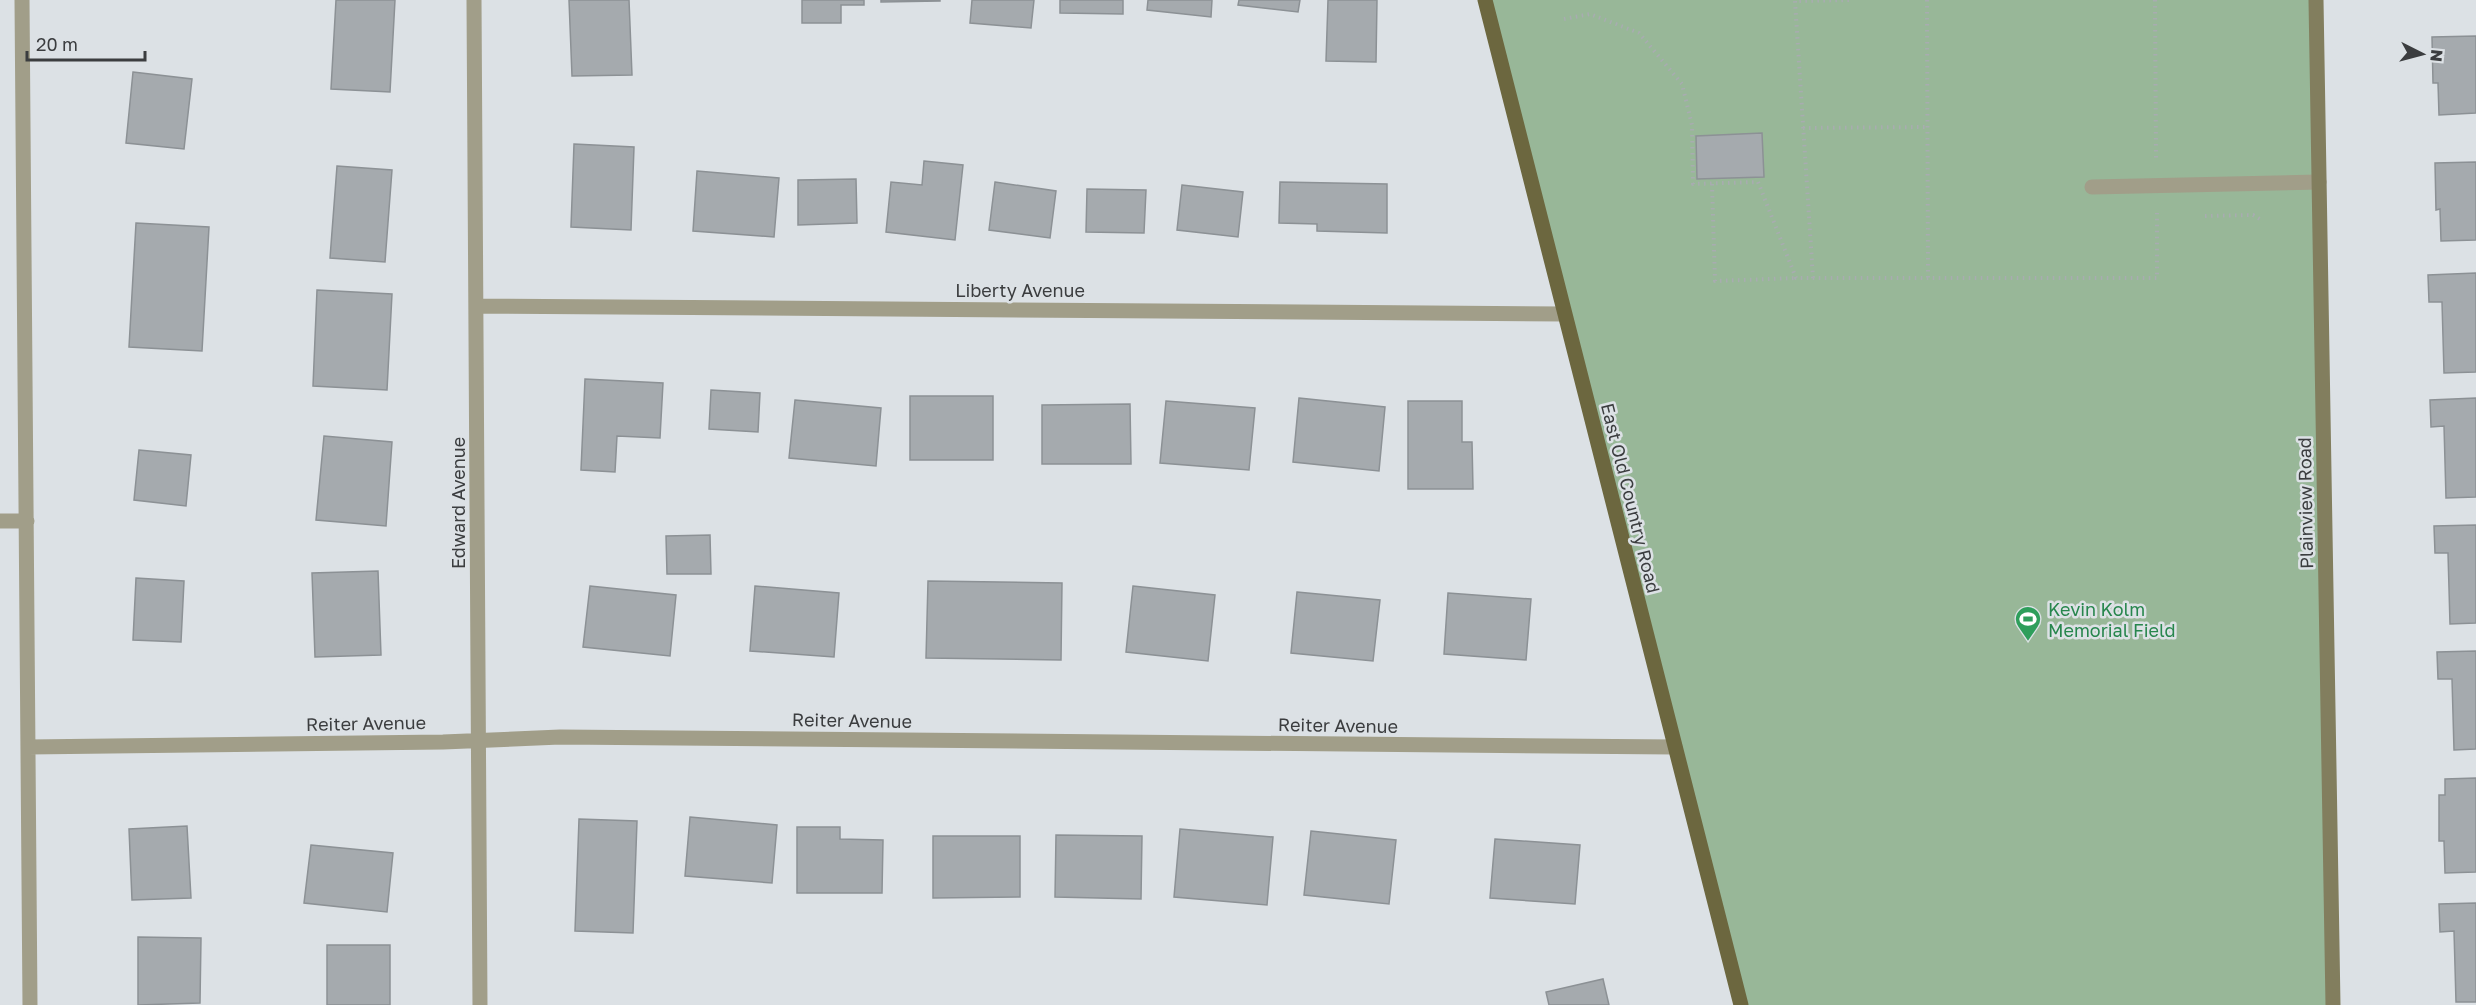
<svg xmlns="http://www.w3.org/2000/svg" width="2476" height="1005" font-family="'Golos Text',sans-serif">
  <style>
    .green { fill: #98b798 }
    .building { fill: #a5aaae; stroke: #8c9195; stroke-width: 1.5 }
    .lines { fill: none; stroke-linecap: round; stroke-linejoin: round }
    .path { stroke: #a8acb0; stroke-width: 4; stroke-dasharray: 1.5 4.5; stroke-linecap: butt }
    .lane { stroke: #a19e89; stroke-width: 15 }
    .street { stroke: #a19e89; stroke-width: 15 }
    .secondary { stroke: #827e5e; stroke-width: 15 }
    .primary { stroke: #6c673f; stroke-width: 15 }
    .labels { text-anchor: middle; dominant-baseline: central; stroke-width: 5; stroke-linejoin: round; paint-order: stroke }
    .street-label { font-size: 18px; fill: #3b3d3f; stroke: #dce1e5 }
    .leisure-label { font-size: 18px; fill: #27864d; stroke: #dce1e5; text-anchor: start }
  </style>
  <rect width="100%" height="100%" fill="#dce1e5"/>
  <path class="green" d="M1486,0H2316L2333,1005H1741Z"/>
  <path class="building" d="M336,0H395L390,92L331,89Z
    M569,0H629L632,75L572,76Z
    M802,0H864V5H841V23H802Z
    M881,0H940V1L881,2Z
    M972,0H1034L1031,28L970,23Z
    M1060,0H1123V14L1060,13Z
    M1148,0H1212L1211,17L1147,10Z
    M1239,0H1300L1298,12L1238,5Z
    M1328,0H1377L1376,62L1326,61Z
    M2476,36V113L2439,115L2438,83H2433L2432,37Z
    M133,72L192,79L184,149L126,143Z
    M1762,133L1764,177L1697,179L1696,136Z
    M574,144L634,147L631,230L571,227Z
    M924,161L963,165L955,240L886,232L891,182L922,185Z
    M2476,162V240L2441,241L2440,209L2436,210L2435,163Z
    M337,166L392,170L385,262L330,258Z
    M697,171L779,178L774,237L693,231Z
    M856,179L857,223L798,225V180Z
    M995,182L1056,191L1050,238L989,230Z
    M1280,182L1387,184V233L1317,231V224L1279,223Z
    M1182,185L1243,192L1238,237L1177,230Z
    M1087,189L1146,190L1144,233L1086,232Z
    M136,223L209,227L202,351L129,347Z
    M2476,273V372L2444,373L2442,302H2429L2428,275Z
    M317,290L392,294L387,390L313,386Z
    M585,379L663,383L660,438L617,436L615,472L581,470Z
    M711,390L760,393L758,432L709,429Z
    M910,396H993V460H910Z
    M1299,398L1385,407L1379,471L1293,462Z
    M2476,398V497L2446,498L2444,426L2431,427L2430,400Z
    M795,400L881,408L876,466L789,458Z
    M1166,401L1255,408L1249,470L1160,463Z
    M1408,401H1462V442H1472L1473,489H1408Z
    M1130,404L1131,464H1042V405Z
    M324,436L392,442L386,526L316,520Z
    M139,450L191,455L186,506L134,500Z
    M2476,525V623L2450,624L2448,553H2435L2434,526Z
    M710,535L711,574H667L666,536Z
    M378,571L381,655L315,657L312,573Z
    M136,578L184,581L181,642L133,640Z
    M928,581L1062,583L1061,660L926,658Z
    M590,586L676,595L670,656L583,647Z
    M755,586L839,593L834,657L750,651Z
    M1133,586L1215,595L1208,661L1126,652Z
    M1297,592L1380,600L1373,661L1291,653Z
    M1448,593L1531,599L1526,660L1444,654Z
    M2476,651V749L2454,750L2452,679H2438L2437,652Z
    M2476,778V872L2445,873L2444,841H2439V795H2445V779Z
    M690,817L777,825L772,883L685,876Z
    M579,819L637,821L633,933L575,931Z
    M187,826L191,898L132,900L129,829Z
    M797,827H840V839L883,840L882,893H797Z
    M1180,829L1273,837L1267,905L1174,897Z
    M1311,831L1396,840L1389,904L1304,895Z
    M1056,835L1142,836L1141,899L1055,897Z
    M933,836H1020V897L933,898Z
    M1495,839L1580,845L1575,904L1490,898Z
    M311,845L393,853L387,912L304,903Z
    M2476,903V1002H2456L2454,931L2440,932L2439,904Z
    M138,937L201,938L200,1003L138,1005Z
    M327,945H390V1005H327Z
    M1603,979L1609,1005H1549L1546,992Z"/>
  <g class="lines">
    <path class="path" d="M1927,0L1928,278
      M2155,0L2156,158
      M1564,19L1590,14L1639,33L1682,84L1692,125L1693,184L1758,182L1796,278H2157V213
      M1803,128L1927,127
      M1712,184L1715,281L1796,278
      M2205,216L2253,215L2263,221
      M1813,278L1795,1L1852,0"/>
    <path class="lane" d="M2092,187L2319,182"/>
    <path class="street" d="M22,0L30,1005
      M474,0L480,1005
      M476,306L1564,314
      M0,521H27
      M28,747L443,742L560,737L1675,747"/>
    <path class="secondary" d="M2316,0L2333,1005"/>
    <path class="primary" d="M1485,0L1741,1005"/>
  </g>
  <defs>
    <g id="stadium-pin" transform="scale(1.35)"><path d="M0 17L-7.5 6A9.5 9.5 0 1 1 7.5 6Z" fill="#2e9e5b" stroke="#dce1e5"/><path d="M0-5a6.5 5 0 1 0 0 10a6.5 5 0 1 0 0-10ZM-3.5-1.8h7v3.6h-7Z" fill="#fff"/></g>
  </defs>
  <g fill-rule="evenodd">
    <use href="#stadium-pin" x="2028" y="619"/>
  </g>
  <g class="labels">
    <g class="street-label">
      <text x="1020" y="290">Liberty Avenue</text>
      <text transform="translate(1631 498) rotate(76)">East Old Country Road</text>
      <text transform="translate(458 503) rotate(-90)">Edward Avenue</text>
      <text transform="translate(2305 503) rotate(-91)">Plainview Road</text>
      <text transform="translate(852 720) rotate(1)">Reiter Avenue</text>
      <text transform="translate(366 723) rotate(-1)">Reiter Avenue</text>
      <text transform="translate(1338 725) rotate(1)">Reiter Avenue</text>
    </g>
    <g class="leisure-label">
      <text x="2048" y="609">Kevin Kolm<tspan x="2048" dy="21">Memorial Field</tspan></text>
    </g>
  </g>
  <g transform="translate(2422 54) rotate(96)" stroke="#dce1e5" stroke-width="4.5" paint-order="stroke">
  <path d="M0-4.5L10 22L0 15L-10 22Z" fill="#3b3d3f"/>
  <text y="-9" font-size="16" font-weight="bold" text-anchor="middle" fill="#3b3d3f">N</text>
  </g>
  <path d="M27 51v9h118v-9" fill="none" stroke="#3b3d3f" stroke-width="3"/>
  <text x="36" y="51" font-size="18" fill="#3b3d3f" stroke="#dce1e5" stroke-width="4.5" paint-order="stroke">20 m</text>
</svg>
